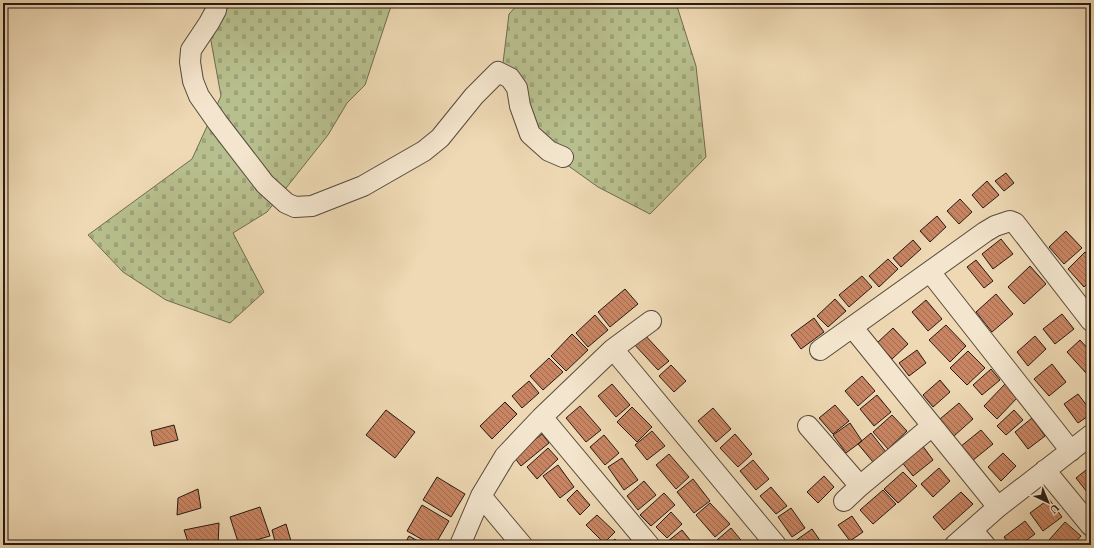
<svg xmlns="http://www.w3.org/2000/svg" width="1094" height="548" font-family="'EB Garamond',serif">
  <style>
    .cemetery { fill: url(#cemetery-stones); stroke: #6f6c52 }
    .building { fill: url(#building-back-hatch); stroke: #261a15 }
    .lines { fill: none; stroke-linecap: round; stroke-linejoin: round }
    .minor-casing { stroke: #584a3d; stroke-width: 22 }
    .minor { stroke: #f4e6ce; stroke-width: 20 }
  </style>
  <defs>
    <pattern id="cemetery-stones" width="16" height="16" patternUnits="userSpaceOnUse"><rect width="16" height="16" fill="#b8bf8e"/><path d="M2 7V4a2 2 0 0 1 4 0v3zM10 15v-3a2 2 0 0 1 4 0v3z" fill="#9ea47a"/></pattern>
    <pattern id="building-back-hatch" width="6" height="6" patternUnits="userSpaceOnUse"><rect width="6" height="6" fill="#c98563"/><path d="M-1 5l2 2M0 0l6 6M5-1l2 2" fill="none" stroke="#a36c50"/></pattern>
  </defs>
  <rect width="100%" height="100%" fill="#eed9b4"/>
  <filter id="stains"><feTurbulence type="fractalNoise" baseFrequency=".005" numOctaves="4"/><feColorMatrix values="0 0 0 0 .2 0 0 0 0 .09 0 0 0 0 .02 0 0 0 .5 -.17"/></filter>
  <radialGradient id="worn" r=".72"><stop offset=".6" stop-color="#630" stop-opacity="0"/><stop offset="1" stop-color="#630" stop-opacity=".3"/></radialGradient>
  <path class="cemetery" d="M232,3H392L365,85L347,103L328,135L267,212L233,233L264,292L230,323L166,300L123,272L88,235L192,159L221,96L209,30Z
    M519,3H676L696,66L706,157L650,214L598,187L556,157L502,71L509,14Z"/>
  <path class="building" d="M1006,173L1014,183L1004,191L995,181Z
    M987,181L999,195L983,208L972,195Z
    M960,199L972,212L959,224L947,211Z
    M937,216L946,227L930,242L920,231Z
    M1066,231L1082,248L1064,264L1049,247Z
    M1001,239L1013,254L993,269L982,254Z
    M913,240L921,249L901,267L893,258Z
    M1085,252L1091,259V280L1084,287L1068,269Z
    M888,259L898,269L879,287L869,276Z
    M976,260L993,281L984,288L967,267Z
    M1030,266L1046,284L1024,304L1008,287Z
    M862,276L872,287L849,307L839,295Z
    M625,289L638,304L610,327L598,312Z
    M1091,289V300L1086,294Z
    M996,294L1013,314L992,332L976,312Z
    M835,299L846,311L828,327L817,316Z
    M926,300L942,319L928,331L912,312Z
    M1062,314L1074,329L1055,344L1043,329Z
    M595,315L608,330L588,347L576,333Z
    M814,318L824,332L801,349L791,335Z
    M946,325L966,346L950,362L929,340Z
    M893,328L908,344L892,359L877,343Z
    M643,333L669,361L658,370L633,343Z
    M572,334L588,350L566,371L551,356Z
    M1035,336L1046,349L1028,366L1017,352Z
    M1080,340L1091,352V368L1086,373L1067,352Z
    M917,350L926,363L909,376L899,363Z
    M968,351L985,368L967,385L950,368Z
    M549,358L563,372L543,390L530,376Z
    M1052,364L1066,382L1049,396L1034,379Z
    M671,365L686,381L674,392L659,376Z
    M991,369L1000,380L982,395L973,385Z
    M862,376L875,391L858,406L845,391Z
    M940,380L950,392L933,407L923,395Z
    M529,381L539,393L522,408L512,396Z
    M612,384L630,405L616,417L598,396Z
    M1005,384L1018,397L997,419L984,406Z
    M1078,394L1091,411V414L1078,423L1064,404Z
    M877,395L891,412L874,426L860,409Z
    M505,402L517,414L492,439L480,426Z
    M959,403L973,419L954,436L940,419Z
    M835,405L849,421L833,434L819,418Z
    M580,406L601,430L586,442L566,418Z
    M632,407L652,427L637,442L617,422Z
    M713,408L731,429L716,442L698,421Z
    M386,410L415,432L395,458L366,435Z
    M1014,410L1023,420L1006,435L997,426Z
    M892,415L907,431L888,449L873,432Z
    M1032,418L1045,436L1028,449L1015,432Z
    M850,423L862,441L846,453L833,435Z
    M174,425L178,440L154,446L151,431Z
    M981,430L993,444L972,461L960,447Z
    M652,431L665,446L647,460L635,445Z
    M871,433L886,452L873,462L858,444Z
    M542,434L549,443L521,466L514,457Z
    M735,434L752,454L738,467L720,448Z
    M604,435L619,453L605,465L590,447Z
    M922,445L933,460L913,476L901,461Z
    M548,448L558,459L537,479L527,467Z
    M1003,453L1016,466L1001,481L988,467Z
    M669,454L689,477L676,489L656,465Z
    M622,458L638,480L624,490L608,467Z
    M753,460L769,479L756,490L740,471Z
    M558,465L574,487L560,498L543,476Z
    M1091,466V489L1087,492L1076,478Z
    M939,468L950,481L933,497L921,484Z
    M903,472L917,486L898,503L884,489Z
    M824,476L834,487L818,503L807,492Z
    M437,477L465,494L451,517L423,500Z
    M693,479L710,501L694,513L677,492Z
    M644,481L656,495L638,510L627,496Z
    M771,487L787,506L776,514L760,496Z
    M198,489L201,508L177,515L178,498Z
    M577,490L590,505L580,515L567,500Z
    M883,490L896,504L873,524L860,510Z
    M961,492L973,504L944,530L933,517Z
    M664,493L675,505L651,526L640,515Z
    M1049,499L1062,517L1043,531L1030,513Z
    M710,503L730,524L715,537L696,515Z
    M422,505L449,521L435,545H432L407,531Z
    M260,507L270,536L239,545L230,517Z
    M791,508L805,528L792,537L778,517Z
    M671,512L682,524L667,538L656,527Z
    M597,515L615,532L604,543L586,525Z
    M852,516L863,532L850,541L838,525Z
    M1025,521L1035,534L1020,545H1010L1004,537Z
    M1065,522L1081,536L1073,545H1055L1049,540Z
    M219,523L218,545H189L184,530Z
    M286,524L291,541L280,545H276L272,530Z
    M731,528L745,545H722L717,540Z
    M812,529L823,545H798L795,541Z
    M682,530L694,545H671L668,541Z
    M409,536L425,545H404Z
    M615,539L619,545H608Z"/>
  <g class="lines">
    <g class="minor-casing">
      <path id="minor" d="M217,3L216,10L209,23L191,50L190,62L193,81L199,96L218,123L265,184L286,203L295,207L312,206L363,186L424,151L440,138L474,96L498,72L510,78L517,88L520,106L530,134L549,151L563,157
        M930,272L1071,451
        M853,328L998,507
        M613,349L651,321
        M820,350L985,232L995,226L1010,221L1015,223L1091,321
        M542,417L649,545
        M808,426L860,486
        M1045,470L1091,526
        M481,496L522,545
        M844,501L860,486L932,426
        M972,530L985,545
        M460,545L481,496L505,456L542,417L613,349L776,545
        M955,545L998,507L1091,435"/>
    </g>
    <use href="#minor" class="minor"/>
  </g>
  <rect width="1094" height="548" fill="none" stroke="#eed9b4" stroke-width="16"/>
  <rect x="4" y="4" width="1086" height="540" fill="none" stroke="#261a15" stroke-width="2"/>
  <rect x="8" y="8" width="1078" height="532" fill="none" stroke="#261a15"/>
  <g transform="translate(1048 502) rotate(136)" stroke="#f4e6ce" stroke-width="3" paint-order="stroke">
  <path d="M0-3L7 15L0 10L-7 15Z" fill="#261a15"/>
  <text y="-6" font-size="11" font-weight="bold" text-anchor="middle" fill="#261a15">U</text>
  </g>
  <rect width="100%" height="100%" filter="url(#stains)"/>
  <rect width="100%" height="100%" fill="url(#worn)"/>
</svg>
